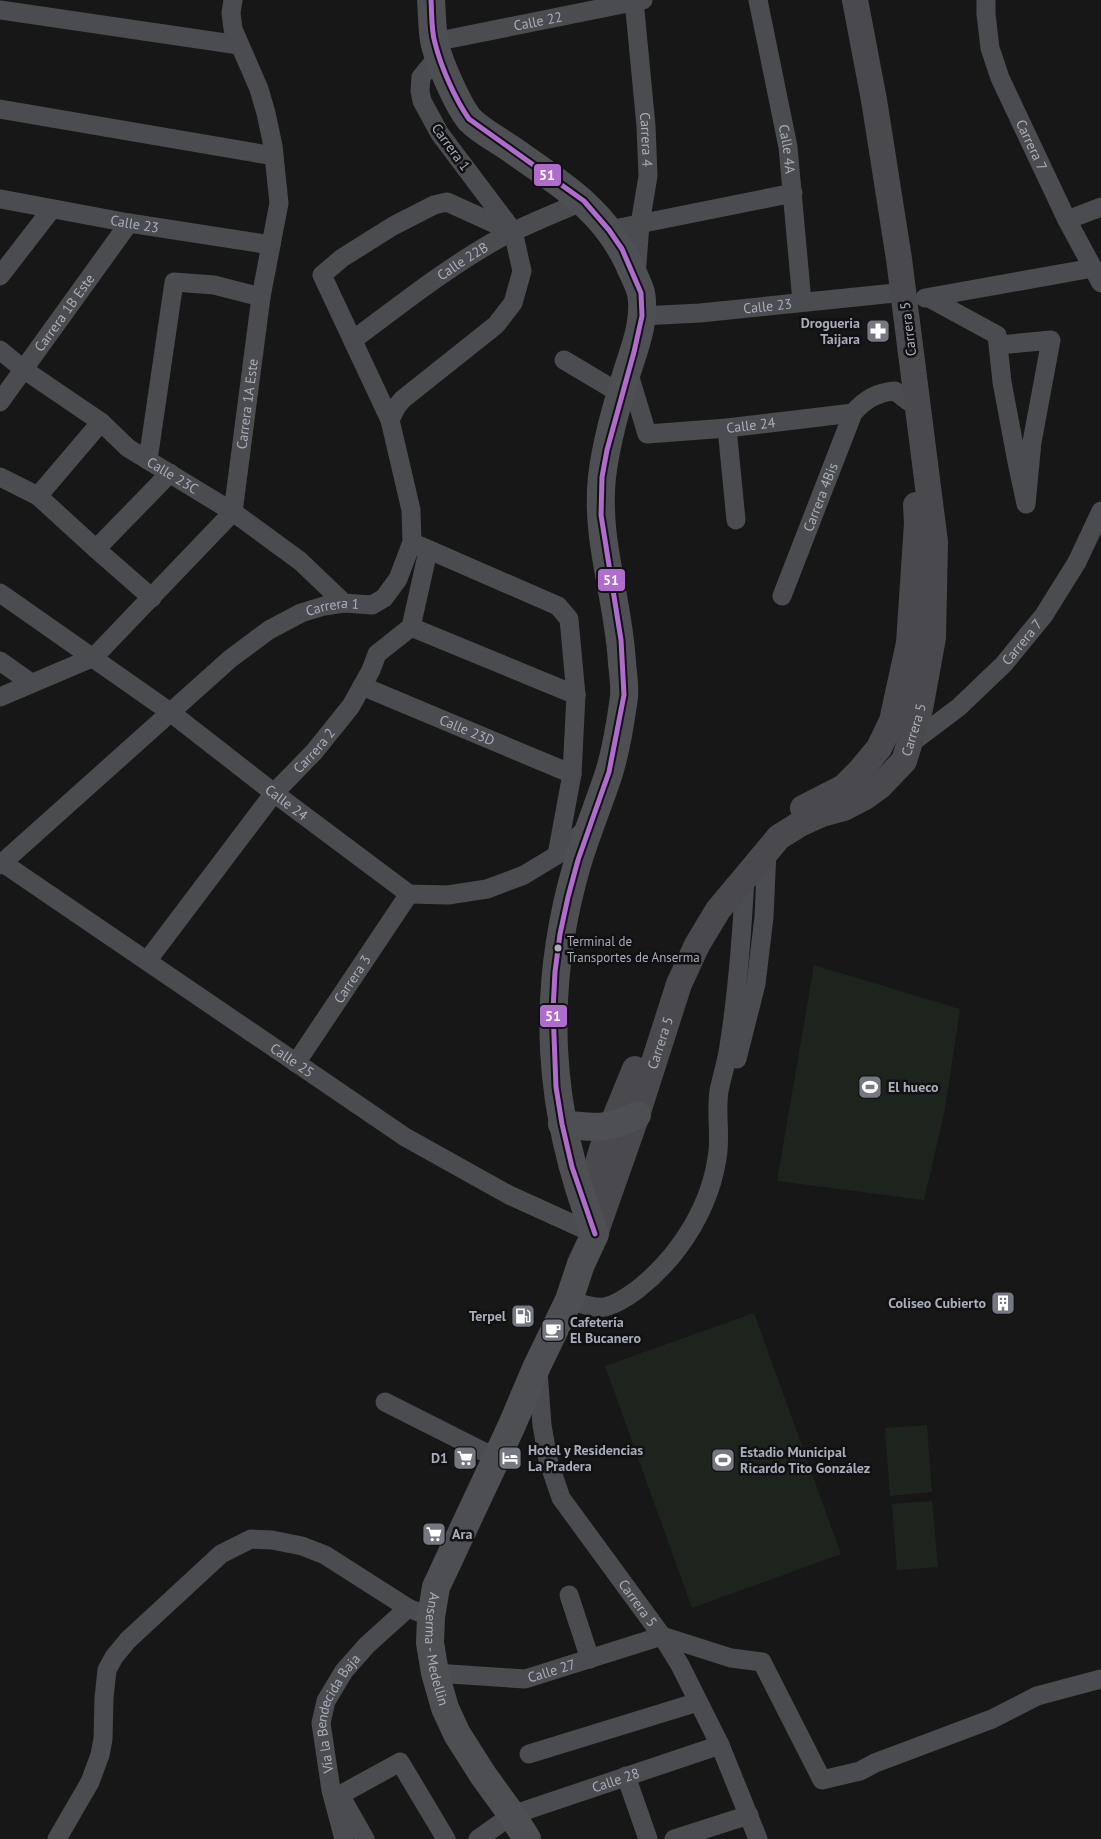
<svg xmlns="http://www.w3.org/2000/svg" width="1101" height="1839" font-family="'PT Sans',sans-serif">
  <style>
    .green { fill: #1d241e }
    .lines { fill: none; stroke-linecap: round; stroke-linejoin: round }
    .street { stroke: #4b4c50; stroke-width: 19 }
    .secondary { stroke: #4a4a4e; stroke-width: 26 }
    .primary { stroke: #4d4f52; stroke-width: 28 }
    .bus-1-casing { stroke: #111113; stroke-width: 9 }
    .bus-1 { stroke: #b06ccc; stroke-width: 5 }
    .bus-dot { fill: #a8adb8; stroke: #111113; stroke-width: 2 }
    .labels { text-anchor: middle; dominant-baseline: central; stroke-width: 5; stroke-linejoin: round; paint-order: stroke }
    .bus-label { font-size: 13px; fill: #a8adb8; stroke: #111113; text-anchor: start }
    .street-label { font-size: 14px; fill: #a8adb8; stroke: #111113 }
    .poi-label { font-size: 14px; font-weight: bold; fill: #a8adb8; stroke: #111113; text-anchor: start }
    .line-badge { stroke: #111113; stroke-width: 2 }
    .badge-label { font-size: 14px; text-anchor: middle; font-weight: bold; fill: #fff }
  </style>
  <rect width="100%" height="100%" fill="#171717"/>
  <path class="green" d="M814,965L960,1009L945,1109L924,1200L777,1181Z
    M754,1313L841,1554L692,1608L605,1366Z
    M927,1425L932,1492L890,1496L885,1428Z
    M932,1501L938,1567L897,1570L892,1504Z"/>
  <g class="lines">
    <g class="street">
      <path id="s1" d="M634,0L646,126L648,176L640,224L636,277"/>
      <path id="s2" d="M758,0L788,147L802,302"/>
      <path id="s3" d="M986,0V14L990,48L1000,78L1067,220L1101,283"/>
      <path d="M0,10L239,45"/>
      <path id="s4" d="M434,42L643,0"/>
      <path d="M0,109L274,156"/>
      <path id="s5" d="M1,199L129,223L271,245"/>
      <path d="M1067,220L1101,207"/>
      <path d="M609,230L793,193"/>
      <path d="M0,276L51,210"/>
      <path d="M925,298L1093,268"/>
      <path d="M929,298L997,335L1002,382L1017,462L1026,504L1032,442L1051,340L999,345"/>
      <path id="s6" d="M642,316L700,313L895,293"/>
      <path id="s7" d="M353,340C399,306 444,270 493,242C522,226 553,214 584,201"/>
      <path id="s8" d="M0,350L23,369L101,422L128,448L233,512L300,561L344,603"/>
      <path d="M564,360L621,394"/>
      <path id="s9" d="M628,371L647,434L727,428L853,413"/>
      <path id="s10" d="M0,402L129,223"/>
      <path d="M390,420L322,275L342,258L393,226L434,205L447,202L511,231"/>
      <path d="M727,428L736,520"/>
      <path d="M148,460L174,282L214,285L261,297"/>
      <path d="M0,477L38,496L96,549L152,598"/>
      <path d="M38,496L101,422"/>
      <path d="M418,545L558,606L569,619L576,695L572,774L557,855"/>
      <path d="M96,549L170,473"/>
      <path id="s11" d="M0,593L170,712L274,793L409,894L448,895L487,889L524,875L557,855L588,827"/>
      <path id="s12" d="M782,596L853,413C864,400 877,392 895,391L908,401"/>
      <path d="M411,627L576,695"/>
      <path d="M0,661L31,683"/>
      <path id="s13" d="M362,686L572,774"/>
      <path id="s14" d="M0,697L94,657L233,512L261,297L279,203L273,146L266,113L259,89L233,29L231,13L233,0"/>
      <path id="s15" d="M910,744L959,707L1004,664L1044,615L1077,562L1101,511"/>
      <path id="s16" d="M3,863L405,1137L509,1195L595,1234"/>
      <path id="s17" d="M0,865L230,659L269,630L301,613L324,606L344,603L372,605L384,598L398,579L412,542L411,510L390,420L397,406L403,399L496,325L513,303L522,271L513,231L440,134L422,101L420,91L421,77L431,65L440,60"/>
      <path id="s18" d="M147,961L274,793L314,752L351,706L371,670L377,654L411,627L428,551"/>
      <path d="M737,1059L756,984L764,917L767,850"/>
      <path id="s19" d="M296,1063L409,894"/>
      <path d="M569,1300C579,1303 594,1309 605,1307C617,1304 629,1296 638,1289C680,1256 712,1205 718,1151C720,1131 716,1111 719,1091C722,1076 727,1061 729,1046C738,990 742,933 745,877"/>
      <path id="s20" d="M538,1371L542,1425L548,1460L561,1498L662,1636L680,1665L720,1745L758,1839"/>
      <path d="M385,1402L496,1458"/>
      <path d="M569,1595L590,1659"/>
      <path id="s21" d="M435,1673L525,1679L662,1636L731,1658L762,1662L822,1780L860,1771L875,1763L992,1719L1037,1696L1101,1679"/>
      <path d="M529,1754L698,1702"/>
      <path d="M626,1776L648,1839"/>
      <path d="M57,1839L90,1782L100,1755L103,1739L104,1698L107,1670L114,1657L128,1640L221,1554L251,1539L272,1540L302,1546L325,1555L408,1608L431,1617"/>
      <path id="s22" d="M344,1839L331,1790L321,1723L326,1701L344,1671L367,1645L408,1608"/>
      <path d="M365,1839L340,1795L400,1762L446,1839"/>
      <path id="s23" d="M478,1839L512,1815L720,1745"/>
      <path d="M674,1839L749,1815"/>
    </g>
    <g class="secondary">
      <path d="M803,808L844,787L859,772L879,748L892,721L909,643L917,523L916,505"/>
      <path d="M585,1207L602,1149L635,1069"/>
      <path id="s24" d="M595,1234L637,1115L679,984L697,945L718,910L779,837L800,824L822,814L844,808L865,797L880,786L904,761L920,709L933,638L935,542L899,259L874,100L855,0"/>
    </g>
    <g class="primary">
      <path id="s25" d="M431,0C432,13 432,27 434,40C437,58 458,106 470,120C482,132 500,141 514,151C560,184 602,208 628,262C632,272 638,282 641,293C646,319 635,347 627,372C617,405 606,442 602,477C595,540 619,601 622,663C623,674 625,686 624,697C621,719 615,755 608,776C598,806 586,835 577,865C540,993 547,1110 595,1234L581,1264L569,1300L537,1366L512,1425L436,1587L431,1617L430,1643L435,1673L445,1708L457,1734L483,1775L512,1815L527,1839"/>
      <path d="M562,1124C592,1128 610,1130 637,1115"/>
    </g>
    <g class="bus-1-casing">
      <path id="bus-1" d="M431,0C432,14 431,30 435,43C441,67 455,99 469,119L584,201L609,230L622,249L641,293L642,316L634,352L607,450L602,477L601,515L621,640L624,695L609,772L578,860L568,897L560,934L555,972L553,1010L556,1087L562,1124L572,1167L595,1234"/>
    </g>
    <use href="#bus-1" class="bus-1"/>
  </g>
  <defs>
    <g id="pharmacy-square" transform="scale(1.25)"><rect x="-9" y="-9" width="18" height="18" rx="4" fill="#757880" stroke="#111113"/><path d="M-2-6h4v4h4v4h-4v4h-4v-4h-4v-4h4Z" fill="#fff"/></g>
    <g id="stadium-square" transform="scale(1.25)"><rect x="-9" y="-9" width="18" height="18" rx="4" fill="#757880" stroke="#111113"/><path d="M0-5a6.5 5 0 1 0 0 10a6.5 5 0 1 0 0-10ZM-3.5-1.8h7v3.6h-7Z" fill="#fff"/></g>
    <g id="building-square" transform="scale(1.25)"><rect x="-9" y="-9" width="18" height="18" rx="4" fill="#757880" stroke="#111113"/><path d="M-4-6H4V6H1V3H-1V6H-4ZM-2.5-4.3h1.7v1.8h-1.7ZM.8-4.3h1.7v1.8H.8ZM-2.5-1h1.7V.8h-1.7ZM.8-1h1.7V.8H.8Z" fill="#fff"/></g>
    <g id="fuel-square" transform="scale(1.25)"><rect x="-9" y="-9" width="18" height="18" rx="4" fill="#757880" stroke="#111113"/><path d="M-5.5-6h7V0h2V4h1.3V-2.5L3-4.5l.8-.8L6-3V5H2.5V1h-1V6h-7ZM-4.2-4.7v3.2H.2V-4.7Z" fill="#fff"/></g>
    <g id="cafe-square" transform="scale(1.25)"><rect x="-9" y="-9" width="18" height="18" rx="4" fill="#757880" stroke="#111113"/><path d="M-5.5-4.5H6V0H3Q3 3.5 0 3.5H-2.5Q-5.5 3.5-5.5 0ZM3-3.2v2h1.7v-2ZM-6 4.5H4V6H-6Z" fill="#fff"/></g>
    <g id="supermarket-square" transform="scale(1.25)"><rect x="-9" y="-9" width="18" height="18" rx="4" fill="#757880" stroke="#111113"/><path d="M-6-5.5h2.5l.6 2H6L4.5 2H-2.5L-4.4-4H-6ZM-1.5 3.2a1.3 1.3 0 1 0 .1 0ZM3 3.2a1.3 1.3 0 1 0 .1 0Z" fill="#fff"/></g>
    <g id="hotel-square" transform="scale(1.25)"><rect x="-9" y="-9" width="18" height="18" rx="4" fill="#757880" stroke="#111113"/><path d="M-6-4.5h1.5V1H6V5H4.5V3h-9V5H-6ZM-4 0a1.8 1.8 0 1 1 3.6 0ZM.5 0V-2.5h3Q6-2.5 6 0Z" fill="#fff"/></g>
  </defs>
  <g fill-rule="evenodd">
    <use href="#pharmacy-square" x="878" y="331"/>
    <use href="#stadium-square" x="870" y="1087"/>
    <use href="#building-square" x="1003" y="1303"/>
    <use href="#fuel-square" x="523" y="1316"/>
    <use href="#cafe-square" x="553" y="1330"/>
    <use href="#supermarket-square" x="465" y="1458"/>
    <use href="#hotel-square" x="510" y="1458"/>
    <use href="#stadium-square" x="723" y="1460"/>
    <use href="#supermarket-square" x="434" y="1534"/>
  </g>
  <circle class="bus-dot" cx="558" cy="948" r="4.5"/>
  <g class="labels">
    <g class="bus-label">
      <text x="567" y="941">Terminal de<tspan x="567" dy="16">Transportes de Anserma</tspan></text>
    </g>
    <g class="street-label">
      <text stroke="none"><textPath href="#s4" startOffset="106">Calle 22</textPath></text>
      <text stroke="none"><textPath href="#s1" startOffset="140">Carrera 4</textPath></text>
      <text stroke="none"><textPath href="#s3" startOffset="154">Carrera 7</textPath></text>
      <text transform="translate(451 147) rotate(54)">Carrera 1</text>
      <text stroke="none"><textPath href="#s2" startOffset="152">Calle 4A</textPath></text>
      <text stroke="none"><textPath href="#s5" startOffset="136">Calle 23</textPath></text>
      <text stroke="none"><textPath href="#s7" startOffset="135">Calle 22B</textPath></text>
      <text stroke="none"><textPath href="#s6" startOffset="126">Calle 23</textPath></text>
      <text stroke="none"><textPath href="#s10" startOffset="110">Carrera 1B Este</textPath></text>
      <text transform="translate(908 329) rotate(-97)">Carrera 5</text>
      <text stroke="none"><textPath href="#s14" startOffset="412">Carrera 1A Este</textPath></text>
      <text stroke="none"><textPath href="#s9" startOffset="170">Calle 24</textPath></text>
      <text stroke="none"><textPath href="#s8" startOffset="214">Calle 23C</textPath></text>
      <text stroke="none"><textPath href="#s12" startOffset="106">Carrera 4Bis</textPath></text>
      <text stroke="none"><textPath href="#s17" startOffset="426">Carrera 1</textPath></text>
      <text stroke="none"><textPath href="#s15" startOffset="152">Carrera 7</textPath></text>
      <text stroke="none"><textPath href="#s13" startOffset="114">Calle 23D</textPath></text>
      <text stroke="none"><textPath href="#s24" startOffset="624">Carrera 5</textPath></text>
      <text stroke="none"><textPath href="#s18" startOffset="269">Carrera 2</textPath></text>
      <text stroke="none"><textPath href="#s11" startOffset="355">Calle 24</textPath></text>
      <text stroke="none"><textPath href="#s19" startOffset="101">Carrera 3</textPath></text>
      <text stroke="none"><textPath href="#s24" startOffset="202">Carrera 5</textPath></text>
      <text stroke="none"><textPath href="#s16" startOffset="350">Calle 25</textPath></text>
      <text stroke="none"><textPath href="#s20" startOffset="260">Carrera 5</textPath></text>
      <text stroke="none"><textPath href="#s25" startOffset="1790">Anserma - Medellin</textPath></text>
      <text stroke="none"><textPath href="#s21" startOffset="118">Calle 27</textPath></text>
      <text stroke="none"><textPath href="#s22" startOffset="132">Vía la Bendecida Baja</textPath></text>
      <text stroke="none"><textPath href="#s23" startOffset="151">Calle 28</textPath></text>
    </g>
    <g class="poi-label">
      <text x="860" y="323" text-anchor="end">Drogueria<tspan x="860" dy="16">Taijara</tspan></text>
      <text x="888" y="1087">El hueco</text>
      <text x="986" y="1303" text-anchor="end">Coliseo Cubierto</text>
      <text x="506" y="1316" text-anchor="end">Terpel</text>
      <text x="570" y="1322">Cafetería<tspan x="570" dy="16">El Bucanero</tspan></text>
      <text x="528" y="1450">Hotel y Residencias<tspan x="528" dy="16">La Pradera</tspan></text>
      <text x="740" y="1452">Estadio Municipal<tspan x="740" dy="16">Ricardo Tito González</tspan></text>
      <text x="448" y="1458" text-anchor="end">D1</text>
      <text x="452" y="1534">Ara</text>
    </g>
  </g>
  <g class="line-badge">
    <rect x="533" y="163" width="29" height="24" rx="5" fill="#b06ccc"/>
    <rect x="597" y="568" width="29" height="24" rx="5" fill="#b06ccc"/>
    <rect x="539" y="1004" width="29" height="24" rx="5" fill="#b06ccc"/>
  </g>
  <g class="badge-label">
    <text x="547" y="180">51</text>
    <text x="611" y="585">51</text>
    <text x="553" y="1021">51</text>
  </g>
</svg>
